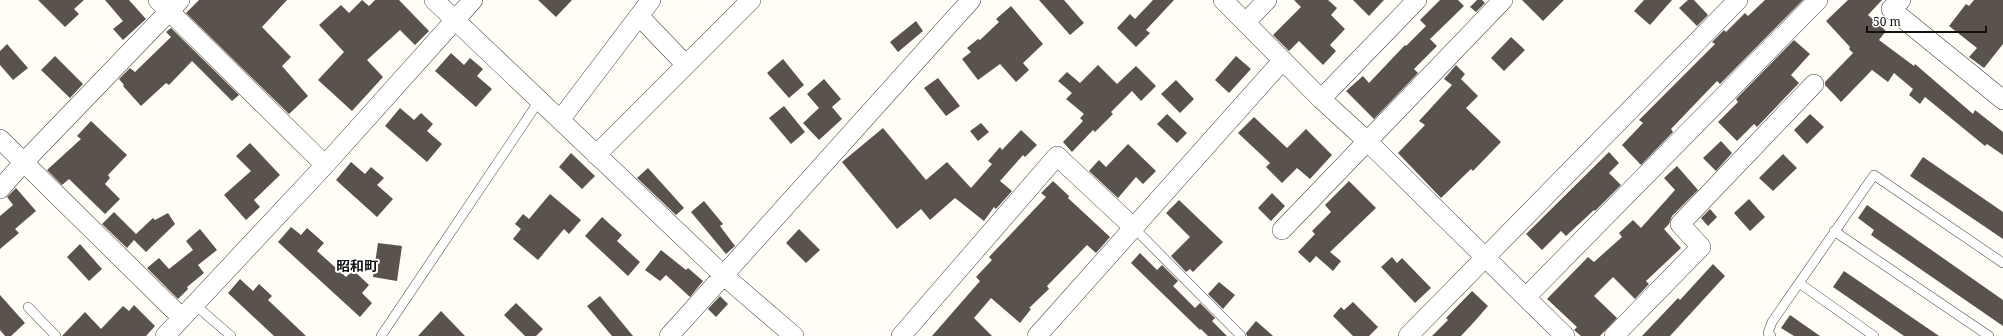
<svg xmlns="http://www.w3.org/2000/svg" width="2003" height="336" font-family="'Noto Serif','Noto Sans JP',serif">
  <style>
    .building { fill: #5a524d }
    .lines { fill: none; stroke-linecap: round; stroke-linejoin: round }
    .service-casing { stroke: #444; stroke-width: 10 }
    .minor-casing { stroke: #444; stroke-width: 20 }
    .service { stroke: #fff; stroke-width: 9 }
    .minor { stroke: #fff; stroke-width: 19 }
    .labels { text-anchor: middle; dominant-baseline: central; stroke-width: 4; stroke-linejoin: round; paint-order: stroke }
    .quarter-label { font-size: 14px; font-weight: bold; fill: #111; stroke: #fff }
  </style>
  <rect width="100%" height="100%" fill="#fffdf5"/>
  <path class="building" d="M38,0H84L74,9L79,14L65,27Z
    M105,0H129L146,19L123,40L113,29L123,21Z
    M199,0H287L262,27L291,57L282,66L308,96L289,114L186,13Z
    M362,0L369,6L375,0H399L429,31L415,45L400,30L367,60L383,77L352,111L318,80L344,52L319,25L341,5L349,13Z
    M538,0H572L556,17Z
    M1039,0H1064L1084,23L1070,35Z
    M1153,0H1174L1146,30L1150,33L1136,47L1117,28L1130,14L1135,19Z
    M1294,0H1328L1337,8L1331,15L1345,29L1330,45L1336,51L1323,65L1299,41L1289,51L1273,35L1301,7Z
    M1353,0H1384L1369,16Z
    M1440,0H1458L1464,6L1430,39L1437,46L1414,69L1418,73L1374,119L1346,91L1363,76L1369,83L1405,45L1406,46L1426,26L1420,20Z
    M1477,0H1482L1485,3L1476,12L1470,7Z
    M1522,0H1564L1543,21Z
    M1644,0H1672L1650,25L1634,11Z
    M1688,0H1694L1708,15L1697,26L1679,8Z
    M1765,0H1803L1720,84L1717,81L1671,129L1673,132L1641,165L1622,145L1643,123L1639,120L1715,44L1712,42L1724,30L1726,32L1745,13L1748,16Z
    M1848,0H1882L1868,15L1886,31L1879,40L1914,66L1915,64L1973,114L1975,110L2003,132V155L1987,144L1985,146L1925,97L1920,104L1909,95L1913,89L1894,73L1888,82L1872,70L1841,102L1825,85V82L1853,53L1849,49L1850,47L1826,21Z
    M1974,0H2003V44L1984,68L1969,57L1977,48L1949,26L1966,4L1969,6Z
    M1011,6L1043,44L1023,63L1029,70L1016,82L1000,64L978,80L962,59L971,52L967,48L978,39L980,40L999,22L996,19Z
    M916,21L923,31L898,52L890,42Z
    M171,28L239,95L232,101L192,61L169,85L166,83L141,106L123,86L124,85L119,79L130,68L135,72L171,37L166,32Z
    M1511,37L1525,50L1504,71L1491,58Z
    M1794,40L1810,54L1791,75L1799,83L1757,127L1754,124L1737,141L1718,122L1738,102L1736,99Z
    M7,44L28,68L13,80L0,65V51Z
    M451,53L464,65L470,58L483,69L477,76L492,89L476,107L435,71Z
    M55,56L83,84L70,98L41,70Z
    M1236,56L1251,69L1229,93L1215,80Z
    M783,59L804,85L789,98L767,73Z
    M1098,65L1117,84L1136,66L1156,86L1141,101L1132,91L1111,112L1113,114L1095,132L1093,130L1072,152L1063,142L1083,121L1080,118L1084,114L1066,99L1072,93L1058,81L1067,72L1080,83Z
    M1456,65L1465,74L1461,79L1478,96L1466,108L1501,142L1473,171L1471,169L1441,198L1398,153L1425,125L1419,121L1452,85L1444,79Z
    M938,78L960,106L946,116L924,88Z
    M824,79L841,99L832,107L842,119L819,140L803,123L819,108L807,94Z
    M1176,80L1194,99L1180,113L1161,94Z
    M784,106L805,132L791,144L769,118Z
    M400,108L414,120L421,113L433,124L427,131L442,144L427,162L385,126Z
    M1167,114L1187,133L1177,143L1157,124Z
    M1810,114L1824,127L1807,144L1794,130Z
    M1254,117L1287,148L1306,129L1332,155L1310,179L1297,168L1282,183L1266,167L1270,163L1238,133Z
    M91,121L127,155L108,175L110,178L105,184L120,199L105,214L69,179L62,185L47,170L81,139L77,136Z
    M981,123L989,132L978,141L970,131Z
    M883,128L926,180L947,162L971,188L992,164L988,161L1000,147L1002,150L1021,130L1037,145L1025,157L1023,155L1000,181L1012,191L996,209L994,207L984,221L955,198L930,220L921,209L897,229L842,162Z
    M1721,141L1732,153L1716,171L1703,158Z
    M250,143L280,175L254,200L260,207L246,220L224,195L251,171L236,156Z
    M1128,144L1156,171L1143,184L1136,177L1118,198L1089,171L1099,160L1106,167Z
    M1609,152L1619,163L1609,173L1621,185L1595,211L1594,210L1566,236L1561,231L1542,250L1526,234Z
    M571,153L595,176L582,189L559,167Z
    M1783,154L1797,168L1773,191L1759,178Z
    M1923,157L2003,212V239L1910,176Z
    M351,162L365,174L371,167L384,178L377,185L393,199L377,217L336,180Z
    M1677,166L1698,190L1672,216L1669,224L1664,229L1681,248L1646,281L1649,284L1635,299L1613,277L1594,296L1617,318L1600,336H1581L1574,330L1577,327L1547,299L1588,257L1594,262L1622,237L1619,233L1633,220L1641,228L1675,190L1664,178Z
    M648,168L684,208L676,215L637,178Z
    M1053,181L1069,196L1068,198L1110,237L1096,253L1087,245L1047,286L1049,289L1029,308L1031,309L1020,323L991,298L974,318L992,336H932L980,281L976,277L992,260L989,257L1046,197L1041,193Z
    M1349,181L1376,208L1330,252L1341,261L1333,271L1316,256L1310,263L1298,252L1315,234L1312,231L1331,212L1325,205Z
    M16,188L36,211L15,229L19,233L0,249V216L13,205L7,197Z
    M1272,193L1285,206L1271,221L1258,208Z
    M550,194L581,220L569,234L564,229L538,260L513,239L521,229L515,224L523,214L529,219Z
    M1749,199L1765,217L1750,231L1734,213Z
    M1179,200L1223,242L1193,272L1190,269L1186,272L1171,256L1190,237L1166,213Z
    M704,201L723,224L720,226L735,246L726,254L691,212Z
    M1867,205L2003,300V326L1871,235L1874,230L1858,218Z
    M1710,209L1717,217L1708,226L1701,218Z
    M114,212L136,234L153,218L155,220L168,213L175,224L146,252L134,240L127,248L102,224Z
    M602,217L622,235L617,241L640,262L628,276L585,236Z
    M291,227L301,235L307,228L324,243L317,251L346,277L353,270L369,285L362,293L372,303L360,317L278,242Z
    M200,229L217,250L198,265L204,273L187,287L188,289L178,299L147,268L159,258L169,269L193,250L186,241Z
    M799,229L820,250L806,263L786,243Z
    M378,243L402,246L397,281L373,277Z
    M80,244L102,269L89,281L67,257Z
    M661,250L686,270L688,268L703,281L690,297L666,275L660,281L645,270Z
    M1140,253L1157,270L1162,265L1178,281L1173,286L1195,308L1200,303L1215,318L1212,321L1227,336H1208L1201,329L1200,330L1131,263Z
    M1392,257L1397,263L1402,258L1431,288L1415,303L1381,267Z
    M1713,264L1725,276L1670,336H1642L1678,298L1680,300Z
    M1844,271L1939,336H1904L1833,287Z
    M240,279L253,291L259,284L272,296L268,300L306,336H274L228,293Z
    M1219,282L1235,295L1223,309L1208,294Z
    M1472,291L1488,306L1474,322L1461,336H1432L1448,320L1446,318Z
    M0,295L25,323L11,336H5L0,330Z
    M600,296L633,336H612L587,306Z
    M720,296L728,304L716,317L708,309Z
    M1353,302L1378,327L1369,336H1353L1333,316L1341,307L1344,310Z
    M516,303L543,329L536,336H525L504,315Z
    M134,305L155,326L146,336H62L85,312L101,329L123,306L129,311Z
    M441,311L465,336H418Z
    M1790,315L1820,336H1794L1781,328Z
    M1256,321L1273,336H1247L1246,333Z"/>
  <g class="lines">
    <g class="service-casing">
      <path id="service" d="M1133,227L1241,336
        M1834,231L1989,336
        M1799,283L1874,336
        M194,304L231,336
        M28,307L56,336
        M381,336L539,101
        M1771,336L1768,333L1772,322L1874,175L2003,263"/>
    </g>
    <g class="minor-casing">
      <path id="minor" d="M158,0L325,165
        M434,0L723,275L794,336
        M1223,0L1321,99L1367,141L1565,336
        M1901,0L1891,9L2003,100
        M640,17L686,65
        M1246,22L1267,0
        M1321,99L1417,0
        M560,120L651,0
        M0,139L182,318
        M596,155L751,0
        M0,189L24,162L180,0
        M1282,230L1503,0
        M1526,297L1818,0
        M165,336L325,165L473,0
        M669,336L971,0
        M901,336L1057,156L1133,227
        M1037,336L1283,60
        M1408,336L1738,0
        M1614,336L1701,247L1680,224L1814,84"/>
    </g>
    <use href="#service" class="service"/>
    <use href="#minor" class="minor"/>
  </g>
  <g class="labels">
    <g class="quarter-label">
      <text x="357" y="265">昭和町</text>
    </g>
  </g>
  <path d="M1867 26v6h119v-6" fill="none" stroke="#111111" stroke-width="2"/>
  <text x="1873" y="26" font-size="12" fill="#111111" stroke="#ffffff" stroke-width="3" paint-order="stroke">50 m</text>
</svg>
